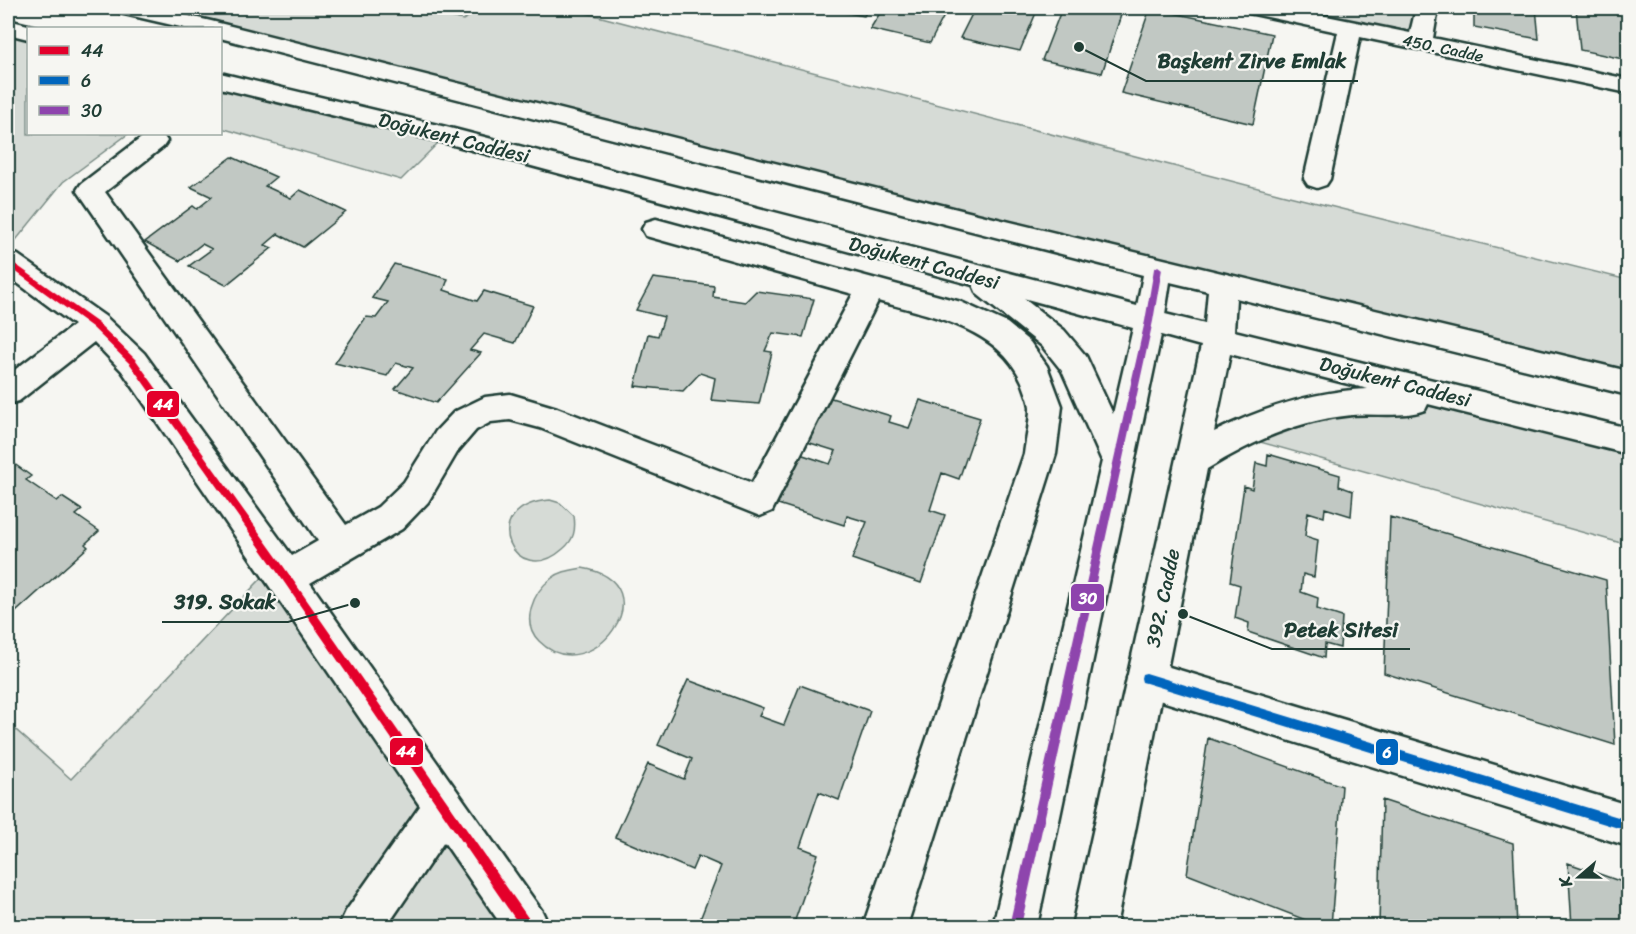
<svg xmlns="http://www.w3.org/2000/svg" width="1636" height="934" font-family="Sriracha,sans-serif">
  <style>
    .green { fill: #d6dbd6; stroke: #7a8c85; stroke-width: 1.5 }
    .building { fill: #c1c8c3; stroke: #1f3d34; stroke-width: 1.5 }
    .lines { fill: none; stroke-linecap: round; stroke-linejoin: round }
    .minor-casing { stroke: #1f3d34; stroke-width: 5 }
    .major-casing { stroke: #1f3d34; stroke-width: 5 }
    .minor { fill: #f6f6f2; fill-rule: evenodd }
    .major { fill: #f6f6f2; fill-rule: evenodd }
    .bus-1-casing { stroke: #f6f6f2; stroke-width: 5 }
    .bus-2-casing { stroke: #f6f6f2; stroke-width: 5 }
    .bus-3-casing { stroke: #f6f6f2; stroke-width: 5 }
    .bus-1 { fill: #e4002b; fill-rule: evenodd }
    .bus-2 { fill: #0065bd; fill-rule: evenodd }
    .bus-3 { fill: #8e44ad; fill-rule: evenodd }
    .labels { text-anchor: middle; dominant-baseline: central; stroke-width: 4.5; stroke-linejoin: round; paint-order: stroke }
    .far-street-label { font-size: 16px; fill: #1f3d34; stroke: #f6f6f2 }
    .street-label { font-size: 20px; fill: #1f3d34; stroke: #f6f6f2 }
    .leader { fill: none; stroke: #1f3d34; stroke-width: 2 }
    .callout-dot { fill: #1f3d34; stroke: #f6f6f2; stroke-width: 2 }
    .callout-label { font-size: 21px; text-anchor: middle; font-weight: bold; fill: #1f3d34; stroke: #f6f6f2; stroke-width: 4.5; stroke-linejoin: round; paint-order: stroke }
    .line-badge { stroke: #f6f6f2; stroke-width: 2 }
    .badge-label { font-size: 16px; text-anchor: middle; font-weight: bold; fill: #fff }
  </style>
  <rect width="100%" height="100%" fill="#f6f6f2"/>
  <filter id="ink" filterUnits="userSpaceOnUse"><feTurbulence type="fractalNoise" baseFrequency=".0167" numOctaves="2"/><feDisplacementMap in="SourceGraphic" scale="12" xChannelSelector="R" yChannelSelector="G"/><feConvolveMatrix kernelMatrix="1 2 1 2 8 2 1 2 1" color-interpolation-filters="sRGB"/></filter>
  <g filter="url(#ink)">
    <path class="green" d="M128,8H413L463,20L483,8H567L1281,194L1628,280V383Z
      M1311,8H1427L1420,43L1308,19Z
      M8,27L28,32V134H128L63,182L8,250Z
      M221,80L446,135L401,180L221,128Z
      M1334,404H1485L1628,441V545L1235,435Z
      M550,500L560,503L574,516C576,530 574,540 563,549C515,592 474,506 550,500Z
      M276,563L527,926H8V723L71,779Z
      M582,568C672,583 590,693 539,641C520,622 533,592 552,578C561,571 572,570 582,568Z"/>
    <path class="building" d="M821,8H869L864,16Z
      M883,8H948L930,43L870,29Z
      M975,8H1038L1020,51L960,38Z
      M1062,8H1084L1121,15L1102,73L1042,60Z
      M1150,8L1272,34L1253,124L1121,93Z
      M1474,8H1536L1539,39L1474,27Z
      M1576,8L1628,10V60L1580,50Z
      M232,157L276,177L265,186L291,198L300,190L346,212L303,247L278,234L265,245L272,248L226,285L189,266L212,249L202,244L180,261L145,242L193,206L197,209L212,197L191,187Z
      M394,264L448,279L444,290L477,301L484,291L533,306L515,343L484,334L470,350L481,353L436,403L395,389L413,368L396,363L387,376L335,363L366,317L376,318L388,302L372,298Z
      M653,278L714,286L713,297L745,302L756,291L814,299L803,337L773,333L765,351L772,352L759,404L711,400L715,378L700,373L683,391L635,386L648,334L658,336L664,317L636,310Z
      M828,397L891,416L889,422L909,428L920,400L980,418L959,479L942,473L930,510L945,515L921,583L852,559L867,522L847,516L844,525L778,504L800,454L830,464L836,451L807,442Z
      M1268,454L1340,475L1339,486L1353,491L1351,516L1325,508L1324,517L1308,512L1305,536L1318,540L1314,577L1303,574L1301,592L1318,598L1317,609L1342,617L1340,648L1325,644L1324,658L1248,632L1249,623L1235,618L1240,585L1230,582L1244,486L1252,489L1256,463L1267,466Z
      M13,463L31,476L26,480L57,501L62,497L82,510L76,515L99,531L85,544L88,547L8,619V468Z
      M1390,517L1606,580L1615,745L1384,673Z
      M688,680L763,708L759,716L784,725L800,685L870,711L839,800L819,792L800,847L818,854L793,926H710L699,922L721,866L698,856L692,870L615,837L648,764L684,779L692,759L658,745Z
      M1208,738L1342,786L1331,926H1321L1187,874Z
      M1382,800L1513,843L1517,926H1379Z
      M1568,863L1628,884V926H1572Z"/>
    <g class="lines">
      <g class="minor-casing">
        <path id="minor" d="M1246,8H1287L1410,33L1416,8H1438L1433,38L1628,79V93L1360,37L1330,179L1326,185L1317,188L1308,185L1304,179L1338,32L1249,13Z
          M157,134L163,135L167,141L163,147L105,192L346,525L378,507L404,482L436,431L454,412L485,397L510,394L557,408L752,483L853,294L646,236L642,229L646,222L656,219L961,302L1007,323L1030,342L1047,366L1062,406L1056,454L907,926H863L1024,454C1026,439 1030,423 1030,408C1030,402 1027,396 1025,390C1006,329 932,316 878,301L772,511L760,516L540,428L510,420L491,422L476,430L458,451L428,502L402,529L310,583L542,911L549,926H502L444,842L387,926H339L346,911L420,806L122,371L94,342L19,401L8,404V375L74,325L8,276V252L18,255L106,317L144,353L292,556L318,541L77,190L81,184L145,135Z
          M1146,660L1628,805V846L1146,696L1133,691L1127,678L1133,665Z"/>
      </g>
      <g class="major-casing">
        <path id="major" d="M117,8H154L211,21L977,214L1628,371V395L1236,298L1234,331L1628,428V454L1428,404L1425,410C1403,418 1376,413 1352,415C1298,420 1253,441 1207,469L1116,926H1072L1201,346L1161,335L1037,926H993L1102,461L1062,371L1042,346L977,294L973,285L446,143L220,88V73L446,127L1137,306L1143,275L220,38V28H185L120,13ZM1170,282L1208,291L1205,324L1165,314ZM1023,298L1133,328L1113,414L1086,356L1064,330ZM1230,354L1368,389C1313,391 1263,408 1214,432Z
          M8,20L36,27L37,28H28V39L8,34Z"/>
      </g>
      <use href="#minor" class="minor"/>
      <use href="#major" class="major"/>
      <g class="bus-1-casing">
        <path id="bus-1" d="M8,259L98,323L136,360L279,560L531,922L533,926H520L273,566L130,364L92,327L8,266Z"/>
      </g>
      <g class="bus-2-casing">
        <path id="bus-2" d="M1146,673L1628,820V831L1146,683L1142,682L1141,678L1142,674Z"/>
      </g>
      <g class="bus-3-casing">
        <path id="bus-3" d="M1158,266L1162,269L1153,321L1021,926H1009L1145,321L1154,269Z"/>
      </g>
      <use href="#bus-1" class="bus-1"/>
      <use href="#bus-2" class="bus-2"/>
      <use href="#bus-3" class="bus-3"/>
    </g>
  </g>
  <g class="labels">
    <g class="far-street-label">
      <text transform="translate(1443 48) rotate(12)">450. Cadde</text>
    </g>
    <g class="street-label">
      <text transform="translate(454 138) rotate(14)">Doğukent Caddesi</text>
      <text transform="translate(924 263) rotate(15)">Doğukent Caddesi</text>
      <text transform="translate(1395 382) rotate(14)">Doğukent Caddesi</text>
      <text transform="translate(1163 598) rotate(-78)">392. Cadde</text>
    </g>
  </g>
  <path class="leader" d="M1079 47L1146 81H1358M355 603L288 622H162M1183 614L1272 649H1410"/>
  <g class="callout-dot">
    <circle cx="1079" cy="47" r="6"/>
    <circle cx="355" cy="603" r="6"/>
    <circle cx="1183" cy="614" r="6"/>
  </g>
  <g class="callout-label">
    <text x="1252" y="68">Başkent Zirve Emlak</text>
    <text x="225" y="609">319. Sokak</text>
    <text x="1341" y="637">Petek Sitesi</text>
  </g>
  <g class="line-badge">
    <rect x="146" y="390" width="34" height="28" rx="6" fill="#e4002b"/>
    <rect x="1070" y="583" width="35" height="29" rx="6" fill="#8e44ad"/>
    <rect x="389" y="737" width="35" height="29" rx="6" fill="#e4002b"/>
    <rect x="1375" y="738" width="24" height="28" rx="6" fill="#0065bd"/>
  </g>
  <g class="badge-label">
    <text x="163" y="410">44</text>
    <text x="1088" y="604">30</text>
    <text x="406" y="757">44</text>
    <text x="1387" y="758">6</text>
  </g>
  <rect width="1636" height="934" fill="none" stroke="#f6f6f2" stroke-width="30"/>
  <rect x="15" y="15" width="1606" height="904" fill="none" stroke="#1f3d34" stroke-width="2" filter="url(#ink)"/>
  <rect x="27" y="27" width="195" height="108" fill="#f6f6f2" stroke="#a0aca6" stroke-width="1.5"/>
  <rect x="39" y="46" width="30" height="9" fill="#e4002b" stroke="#a0aca6" stroke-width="1.5"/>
  <text x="81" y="57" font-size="18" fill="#1f3d34">44</text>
  <rect x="39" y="76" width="30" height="9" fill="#0065bd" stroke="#a0aca6" stroke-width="1.5"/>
  <text x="81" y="87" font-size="18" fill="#1f3d34">6</text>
  <rect x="39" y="106" width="30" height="9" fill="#8e44ad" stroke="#a0aca6" stroke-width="1.5"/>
  <text x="81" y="117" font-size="18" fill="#1f3d34">30</text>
  <g transform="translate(1579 877) rotate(250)" stroke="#f6f6f2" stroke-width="4.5" paint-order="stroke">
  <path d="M0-4.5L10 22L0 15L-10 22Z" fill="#1f3d34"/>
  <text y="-9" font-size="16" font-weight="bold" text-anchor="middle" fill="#1f3d34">K</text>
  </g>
</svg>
